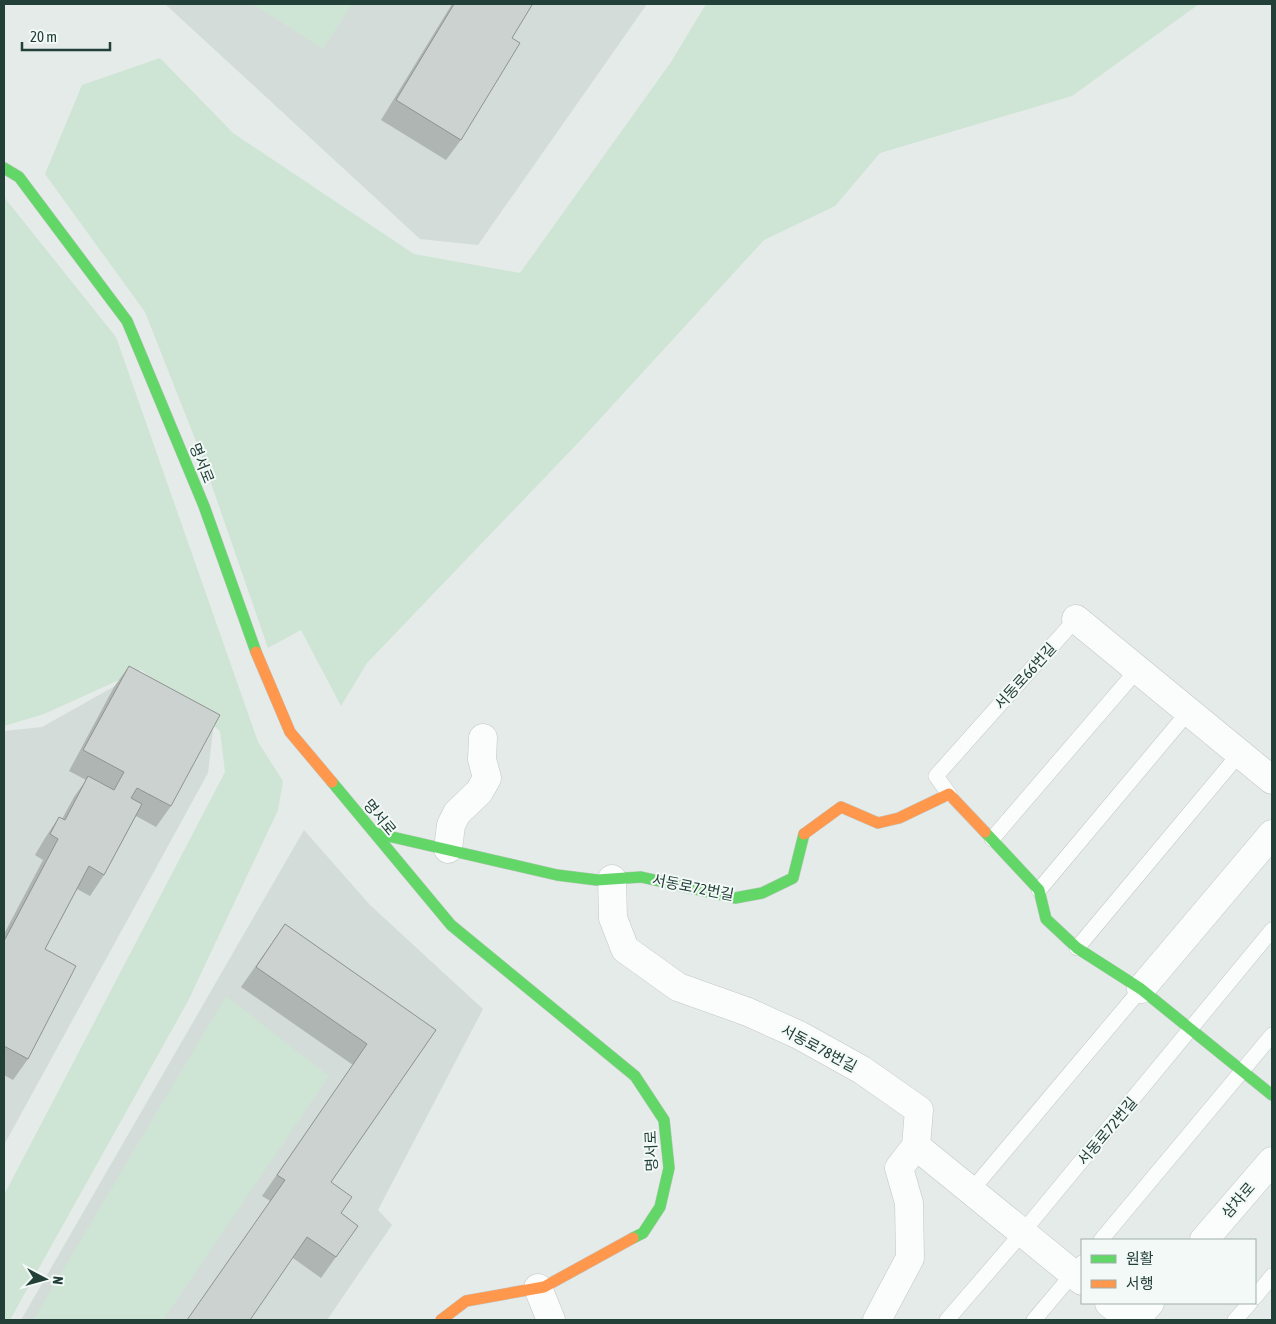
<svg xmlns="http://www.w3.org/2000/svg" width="1276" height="1324" font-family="'Asap Condensed','Noto Sans KR',sans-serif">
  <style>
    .built { fill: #d3dcd8 }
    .green { fill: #cee4d5 }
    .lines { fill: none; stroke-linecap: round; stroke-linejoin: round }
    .lane-casing { stroke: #c2c8c5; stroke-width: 16 }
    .street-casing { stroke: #c2c8c5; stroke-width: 29 }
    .fast-casing { stroke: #c1c8c6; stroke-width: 12 }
    .slow-casing { stroke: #c1c8c6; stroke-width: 12 }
    .lane { stroke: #fbfcfc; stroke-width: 15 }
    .street { stroke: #fbfcfc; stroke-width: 28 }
    .fast { stroke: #63d668; stroke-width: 11 }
    .slow { stroke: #ff974d; stroke-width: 11 }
    .wall { fill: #afb5b3 }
    .building { fill: #ccd2d0; stroke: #8f9392 }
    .labels { text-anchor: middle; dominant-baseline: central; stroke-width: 4; stroke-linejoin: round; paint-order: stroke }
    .street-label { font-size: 15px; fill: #223f38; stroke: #f3f9f7 }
  </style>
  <rect width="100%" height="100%" fill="#e5ebe8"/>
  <path class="built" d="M165,4H647L478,245L420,239Z
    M150,677L213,731L208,773L4,1145V731L42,727L115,686Z
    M304,830L370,905L483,1009L378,1210L392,1225L327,1320H21Z"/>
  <path class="green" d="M253,4H352L323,49Z
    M706,4H1199L1072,96L880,153L835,206L764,240L577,444L367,663L341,706L301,630L268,648L201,454L145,312L45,174L82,85L160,58L233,133L414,254L520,273L671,62Z
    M4,197L116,337L258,742L283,781L278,810L188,1001L10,1320H4V1195L225,772L220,731L141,670L44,714L4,726Z
    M226,996L329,1076L163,1320H33Z"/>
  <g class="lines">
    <g class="lane-casing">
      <path id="lane" d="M949,794L936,776L1076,619
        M992,839L1138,669
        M1039,890L1189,711
        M1077,948L1240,753
        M971,1191L1141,989
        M1101,1240L1272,1035
        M1255,1297L1272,1276
        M947,1320L1022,1233L1272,930
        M1034,1320L1082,1263
        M1235,1320L1250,1303"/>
    </g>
    <g class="street-casing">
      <path id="street" d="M1076,619L1272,780
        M448,849L451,825L457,813L479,792L487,778L482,759L483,738
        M612,879L613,918L625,949L678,987L748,1012L799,1035L862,1070L919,1110L916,1146
        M1141,989L1272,834
        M916,1146L1082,1281
        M1204,1240L1272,1161
        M538,1288L551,1320
        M1109,1303L1130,1320
        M877,1320L910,1258L909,1203L899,1168L916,1146
        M1135,1320L1150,1303"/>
    </g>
    <g class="fast-casing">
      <path id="fast" d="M4,168L19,177L127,321L204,506L256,652
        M332,782L451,925L635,1076L664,1120L669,1168L660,1207L643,1233L633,1238
        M985,832L1039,890L1046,919L1077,948L1141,989L1272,1095
        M375,833L557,875L597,880L641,877L735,898L762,893L793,878L804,834"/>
    </g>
    <g class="slow-casing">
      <path id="slow" d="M256,652L290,732L332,782
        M804,834L841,807L878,823L899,818L949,794L985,832
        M441,1320L466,1301L544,1287L633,1238"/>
    </g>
    <use href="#lane" class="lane"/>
    <use href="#street" class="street"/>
    <use href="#fast" class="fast"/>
    <use href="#slow" class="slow"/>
  </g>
  <path class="wall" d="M452,4H530L512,38L461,140L446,160L381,120Z
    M129,666L171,806L156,827L136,816L104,875L90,896L77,889L45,949L28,1059L13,1080L4,1075V934L43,860L35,855L45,838L59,817L62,819L74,797L86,780L69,771L114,687Z
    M285,924L436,1030L331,1182L341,1213L358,1226L321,1278L293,1258L270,1201L262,1196L353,1065L241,987Z"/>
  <path class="building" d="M454,4H530L532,5L512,38L520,43L461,140L396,100Z
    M129,666L220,715L171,806L137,788L131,798L142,804L104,875L89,866L45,949L76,966L28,1059L4,1046V941L58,839L50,834L59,817L65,820L88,776L114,790L124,772L83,750Z
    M285,924L436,1030L331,1182L352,1197L341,1213L358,1226L336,1257L307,1237L250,1320H187L285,1180L277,1175L367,1044L256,967Z"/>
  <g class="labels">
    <g class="street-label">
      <text transform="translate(202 463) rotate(68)">명서로</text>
      <text transform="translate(1025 676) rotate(-48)">서동로66번길</text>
      <text transform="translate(380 817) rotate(50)">명서로</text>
      <text transform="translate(693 887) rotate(11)">서동로72번길</text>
      <text transform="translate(819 1048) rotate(28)">서동로78번길</text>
      <text transform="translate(1107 1131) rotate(-50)">서동로72번길</text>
      <text transform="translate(651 1151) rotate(-92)">명서로</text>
      <text transform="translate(1238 1200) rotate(-49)">삼차로</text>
    </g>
  </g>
  <rect width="1276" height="1324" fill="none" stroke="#223f38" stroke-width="10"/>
  <rect x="1081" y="1239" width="175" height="65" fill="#f3f9f7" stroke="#9fafab"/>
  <rect x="1091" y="1255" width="25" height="8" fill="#63d668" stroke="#9fafab"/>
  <text x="1126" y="1264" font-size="15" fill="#223f38">원활</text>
  <rect x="1091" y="1280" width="25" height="8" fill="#ff974d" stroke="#9fafab"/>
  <text x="1126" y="1289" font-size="15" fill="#223f38">서행</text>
  <g transform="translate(45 1279) rotate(96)" stroke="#f3f9f7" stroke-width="4" paint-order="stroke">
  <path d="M0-4L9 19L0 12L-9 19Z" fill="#223f38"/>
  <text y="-8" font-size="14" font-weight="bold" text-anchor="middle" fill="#223f38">N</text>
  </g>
  <path d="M22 42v8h88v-8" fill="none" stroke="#223f38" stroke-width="2.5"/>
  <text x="30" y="42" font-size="15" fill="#223f38" stroke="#f3f9f7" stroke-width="4" paint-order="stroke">20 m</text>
</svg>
